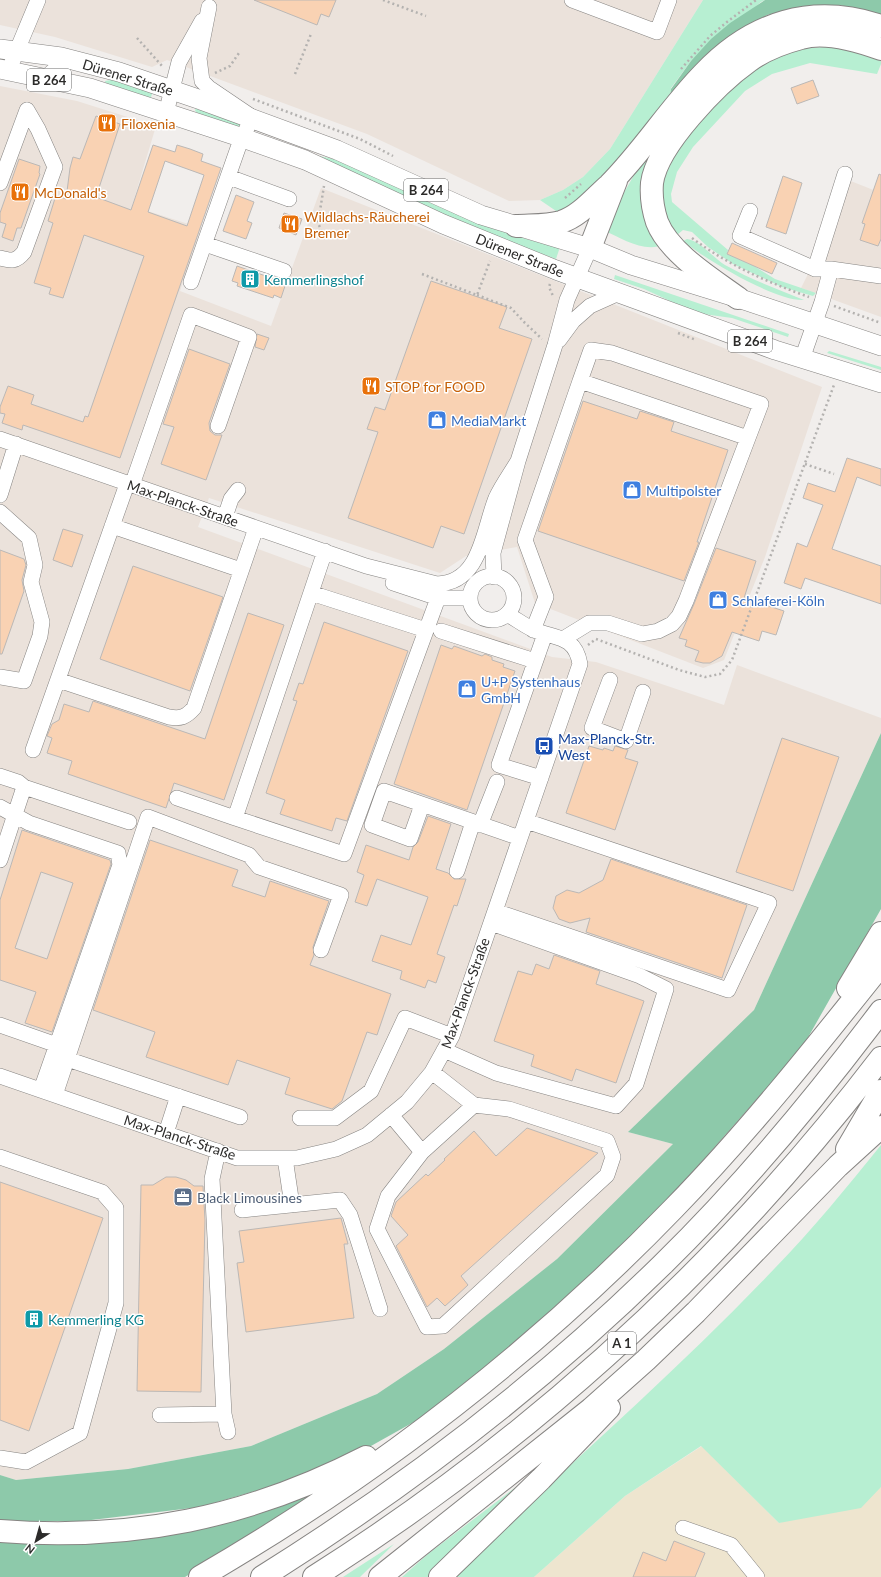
<svg xmlns="http://www.w3.org/2000/svg" width="881" height="1577" font-family="Lato,sans-serif">
  <style>
    .built { fill: #ebe2db }
    .industrial { fill: #eee5cf }
    .green { fill: #b7efd2 }
    .forest { fill: #8dc9aa }
    .building { fill: #f9d2b3; stroke: #bbb8b6; fill-rule: evenodd }
    .lines { fill: none; stroke-linecap: round; stroke-linejoin: round }
    .minor-casing { stroke: #868482; stroke-width: 16 }
    .major-casing { stroke: #868482; stroke-width: 20 }
    .highway-casing { stroke: #868482; stroke-width: 24 }
    .path { stroke: #b4b2b0; stroke-width: 2.5; stroke-dasharray: 2 3; stroke-linecap: butt }
    .minor { stroke: #fff; stroke-width: 15 }
    .major { stroke: #fff; stroke-width: 19 }
    .highway { stroke: #fff; stroke-width: 22 }
    .labels { text-anchor: middle; dominant-baseline: central; stroke-width: 3; stroke-linejoin: round; paint-order: stroke }
    .shield { fill: #fff; stroke: #6b6b6a; stroke-width: 1 }
    .shield-label { font-size: 13px; font-weight: bold; fill: #2c2b2a }
    .street-label { font-size: 14px; fill: #2c2b2a; stroke: #fff }
    .food-label { font-size: 14px; fill: #c56008; stroke: #fff; text-anchor: start }
    .culture-label { font-size: 14px; fill: #0d838f; stroke: #fff; text-anchor: start }
    .shop-label { font-size: 14px; fill: #366cbe; stroke: #fff; text-anchor: start }
    .transit-label { font-size: 14px; fill: #164399; stroke: #fff; text-anchor: start }
    .service-label { font-size: 14px; fill: #4e5e75; stroke: #fff; text-anchor: start }
  </style>
  <rect width="100%" height="100%" fill="#f1eeec"/>
  <path class="built" d="M0,0H703L610,149L583,177L563,190L540,200L509,201L367,134L167,60L152,67L55,37L0,25Z
    M0,86L77,101L156,126L132,206L201,228L180,291L271,326L321,188L822,387L765,557L724,660L703,668L535,603L517,547L466,556L440,573L209,498L198,527L552,657L596,662L724,705L737,665L881,718V733L754,1010L628,1132L673,1144L557,1259L444,1349L377,1394L251,1446L128,1469L16,1480L0,1475Z
    M838,176L876,191L881,184V317L801,288L808,274L811,257Z"/>
  <path class="industrial" d="M702,1446L779,1523L881,1487V1577H534L625,1496Z"/>
  <path class="green" d="M703,0H765L761,2L691,61L671,88L670,98L594,188L559,213L540,200L563,190L583,177L610,149Z
    M829,27L860,30L881,36V41C851,31 820,27 789,35C776,39 761,45 750,52C720,71 654,143 646,176C640,200 648,226 664,244C646,254 621,238 605,231C615,210 625,189 638,169C653,146 673,124 691,103C708,83 726,63 748,49C773,33 801,29 829,27Z
    M825,47L841,48L881,58V64L877,74L810,63L772,74L745,91L693,147L677,172L671,194L672,202L728,250L727,254L754,266L775,279L816,293L813,296L782,287L733,264L708,247L692,232L683,230L677,235C670,224 661,212 661,199C660,154 734,79 772,58C788,49 808,48 825,47Z
    M117,79L153,92L150,99L106,84L105,81Z
    M196,107L241,124L242,126L234,129L204,118L195,111Z
    M314,155L339,160C411,193 482,232 560,247L556,259L483,232Z
    M687,239C701,241 713,258 725,265C750,279 777,289 804,300C776,302 705,259 683,241Z
    M615,275L789,334L788,337L732,318L696,313L644,289L614,279Z
    M829,351L881,367V370L827,353Z
    M881,1145V1487L861,1508L779,1523L701,1446L625,1496L534,1577H452C558,1473 673,1376 775,1268C813,1229 847,1187 881,1145Z
    M538,1470L428,1577H402L428,1554Z
    M394,1544L360,1577H343L346,1575Z"/>
  <path class="forest" d="M765,0H881V17L840,5L792,9L767,15L744,28L670,98L671,89L691,61L711,39L730,23Z
    M881,733V909L802,1048L631,1242L551,1316L421,1418L328,1470L200,1507L83,1521H0V1475L16,1480L128,1469L251,1446L377,1394L444,1349L557,1259L673,1144L628,1132L754,1010Z
    M325,1485L269,1526L185,1577H0V1538L38,1540Z"/>
  <path class="building" d="M254,0H336L329,17L321,14L317,25Z
    M813,80L819,96L797,104L791,88Z
    M96,116L120,124L96,197L131,210L153,145L175,152L177,145L190,149L203,154L201,161L221,168L120,458L23,425L22,430L2,423L5,414L0,413V407L8,386L34,395L31,404L83,422L85,416L88,417L144,256L84,235L63,298L49,294L51,288L34,283L53,223L48,221L56,195L66,199L70,168L73,157L80,159ZM165,161L204,175L187,226L148,212Z
    M19,159L40,166L39,173L40,174L21,228H17L13,241L2,237L6,224L0,222V213Z
    M879,174L881,175V239L878,246L860,240L865,224L862,223Z
    M783,176L802,183L786,234L766,227Z
    M236,195L254,202L247,221L252,223L246,239L223,231Z
    M284,213L302,219L296,235L279,228Z
    M732,243L777,263L772,274L727,254Z
    M237,266L286,283L281,298L274,295L273,298L237,286L238,283L232,281Z
    M431,281L507,307L499,328L532,339L464,534L441,526L433,548L348,518L378,432L367,429L375,407L385,410Z
    M257,334L269,338L264,350L255,347Z
    M189,349L230,364L209,423L210,431L215,435H222L206,480L161,464L174,427L163,424Z
    M583,401L637,419L640,411L674,422L671,431L728,450L697,542H699L684,581L538,531Z
    M847,458L881,469V486L857,477L832,549L881,566V604L805,578L801,589L784,583L797,543L807,547L823,505L803,498L808,483L835,492Z
    M63,529L83,535L72,567L53,560Z
    M716,548L756,561L744,598L784,611L776,635L762,631L759,641L732,632L722,656L710,663H703L695,661L699,651L685,646L687,640L679,638L694,604Z
    M0,550L24,559L26,565L22,580L24,591L2,654H0Z
    M133,566L223,597L190,691L100,659Z
    M248,613L284,625L224,800L174,783L166,808L68,774L72,761L47,753L52,738L47,736L52,724L59,720L64,704L89,712L93,701L205,739Z
    M324,622L408,651L347,821L336,818L332,831L280,814L285,800L266,793L297,701L293,700L299,683L303,684Z
    M441,645L452,649L454,646L482,656L485,654L492,657V660L504,664L503,667L515,671L467,810L394,784Z
    M782,738L839,757L793,891L736,872Z
    M589,746L603,750L604,748L613,751L615,746L628,750L625,758L638,762L615,830L566,813Z
    M428,816L451,824L436,869L448,873L454,879H466L457,906L454,905L437,954L445,957L436,983L428,980L425,988L400,979L402,971L372,961L381,935L411,945L428,897L377,879L367,906L355,902L364,875L357,872L366,845L409,860L413,847L418,842Z
    M22,830L110,860L111,864L52,1032L25,1023L36,992L0,980V900ZM41,872L73,883L47,959L15,948Z
    M150,840L238,870L232,886L265,897L270,881L329,901L313,947L314,955L310,965L391,994L377,1035L367,1032L342,1101L332,1109L285,1094L290,1078L237,1060L228,1085L146,1057L155,1032L93,1010Z
    M611,859L747,905L722,978L586,932L590,918L570,923L559,919L553,908L556,896L567,890L579,893L603,880Z
    M554,955L600,971L596,984L644,1001L616,1083L576,1069L572,1081L531,1066L534,1055L494,1041L518,971L532,975L536,964L549,969Z
    M527,1128L598,1153L461,1276L468,1285L454,1298L445,1306L437,1298L427,1307L396,1246L408,1235L391,1216L396,1202L426,1174L428,1176L445,1160L444,1159L474,1131L496,1156Z
    M166,1177H176L186,1180L194,1186H203L205,1220L201,1392L137,1391L141,1185H153Z
    M0,1182L103,1218L29,1431L0,1420Z
    M341,1218L348,1244H344L354,1318L246,1332L237,1263L244,1262L239,1231Z
    M674,1541L705,1553L695,1577H633L643,1552L666,1561Z"/>
  <g class="lines">
    <g class="minor-casing">
      <path id="minor" d="M572,0L657,32L669,0
        M8,72L38,0
        M44,79L60,65L72,60
        M166,113L179,62L202,21
        M229,177L289,199
        M0,183L27,110
        M750,211L740,236L815,269H831
        M205,244L284,271
        M0,258C11,261 16,262 24,252L55,167L38,129L27,110
        M815,269L845,174
        M191,282L238,148L252,117L209,88L202,81L199,58L209,7
        M559,340L573,321L590,306L619,293
        M802,359L822,302L831,269L881,276
        M0,439L366,566L437,584C481,583 483,530 496,498C502,485 511,473 518,461
        M132,485L191,315L249,337L218,426
        M0,495L16,444
        M0,512L29,538L35,565L31,582L42,622L40,636L24,681L0,677
        M225,517L231,499L238,490
        M112,526L241,570
        M325,551L235,818L344,854L438,598
        M470 598a22 22 0 1 1 44 0a22 22 0 1 1-44 0Z
        M494,577L493,553L518,461L555,345L567,300L590,248
        M393,583L438,598H470
        M311,593L426,630
        M533,630L546,597L525,540L580,381L748,438L761,404L612,353L591,350L580,381
        M441,631L535,661
        M563,639L589,623H608L642,634L658,631L672,624L679,616L686,601L748,438
        M58,680L169,717C181,719 186,717 194,708L256,528
        M610,680L592,728L626,741L643,692
        M33,750L127,484
        M0,776L18,782L24,787L129,822
        M541,778L499,765L545,634
        M177,798L235,818
        M422,805L410,839L372,825L384,791L520,838
        M0,807L29,823L118,853L120,865L41,1090
        M480,825L497,782
        M0,860L24,787
        M457,871L473,822
        M495,911L728,990L769,903L526,821
        M0,1025L57,1045
        M444,1050L496,1073L616,1106L636,1084L666,989L640,976L491,923
        M67,1059L240,1117
        M432,1072L474,1105L422,1152L388,1196L377,1229L427,1327L443,1326L607,1175L613,1157L607,1141L509,1109L474,1105
        M0,1076L237,1158H297L336,1149L367,1135L407,1102L432,1072L452,1036L580,664C575,635 556,639 534,630C525,626 516,619 507,614
        M55,1095L148,817L249,855L259,867L341,895L321,950
        M391,1115L422,1152
        M300,1118H335L371,1091L405,1018L452,1036
        M166,1133L178,1096
        M218,1151L212,1179L224,1414L228,1432
        M0,1157L102,1192L116,1208V1303L80,1433L26,1462L0,1458
        M285,1158L292,1205
        M242,1210L340,1200L350,1215L380,1309
        M160,1415L224,1414
        M683,1528L731,1545L757,1577"/>
    </g>
    <g class="major-casing">
      <path id="major" d="M0,49L61,57L119,72L201,100L337,150L481,215L590,248L631,265L738,298L881,346
        M0,69L90,88L243,138L305,160L443,224L556,270L775,350L881,383"/>
    </g>
    <g class="highway-casing">
      <path id="highway" d="M516,226C531,225 547,226 561,222C580,216 594,198 609,185C643,151 669,109 703,74C752,22 812,3 881,26
        M590,248L616,181
        M738,298C712,279 669,253 657,222C653,210 651,195 652,183C657,145 718,83 749,61C764,50 782,43 801,38C824,31 859,41 881,49
        M848,988L881,933
        M847,1149L881,1091
        M0,1531C133,1541 247,1518 366,1457
        M200,1577C374,1476 534,1353 674,1208C748,1132 815,1048 881,965
        M262,1577C406,1487 541,1384 662,1265C742,1187 814,1100 881,1011
        M314,1577C535,1437 722,1266 881,1058
        M380,1577L591,1409L646,1360L696,1312L838,1166L881,1127
        M440,1577L541,1479L609,1408"/>
    </g>
    <path class="path" d="M383,0L426,16
      M137,38L163,67
      M681,69L710,36L727,22L756,0
      M215,73L230,66L239,53
      M295,74L311,34
      M253,99L360,139L393,156
      M565,198L581,184
      M324,236L318,223L324,186
      M692,238C728,265 767,282 809,297
      M422,274L477,295L490,261
      M550,284L549,287L553,296
      M477,295L511,308L524,322L542,339
      M834,306L881,323
      M678,333L696,340
      M805,464L834,474
      M588,645L596,639L679,670L705,677L720,674L732,660L834,385"/>
    <use href="#minor" class="minor"/>
    <use href="#major" class="major"/>
    <use href="#highway" class="highway"/>
  </g>
  <defs>
    <g id="restaurant-square" transform="scale(1)"><rect x="-9" y="-9" width="18" height="18" rx="4" fill="#e8710a" stroke="#fff"/><path d="M-5-6h1v4h1v-4h1v4h1v-4h1v5L-1.5 .5V6h-2V.5L-5-1ZM5-6V6H3V1.5H1.5Q1.5-4 5-6Z" fill="#fff"/></g>
    <g id="building-square" transform="scale(1)"><rect x="-9" y="-9" width="18" height="18" rx="4" fill="#0f9aa8" stroke="#fff"/><path d="M-4-6H4V6H1V3H-1V6H-4ZM-2.5-4.3h1.7v1.8h-1.7ZM.8-4.3h1.7v1.8H.8ZM-2.5-1h1.7V.8h-1.7ZM.8-1h1.7V.8H.8Z" fill="#fff"/></g>
    <g id="shop-square" transform="scale(1)"><rect x="-9" y="-9" width="18" height="18" rx="4" fill="#3f7fe0" stroke="#fff"/><path d="M-5-2.5h2.3a2.7 3.5 0 0 1 5.4 0H5L5.5 6h-11ZM-1.5-2.5h3a1.5 2.3 0 0 0-3 0Z" fill="#fff"/></g>
    <g id="bus-square" transform="scale(1)"><rect x="-9" y="-9" width="18" height="18" rx="4" fill="#1a4fb4" stroke="#fff"/><path d="M-5-6H5V4H4V6H2V4H-2V6H-4V4H-5ZM-3.5-4V0h7V-4ZM-3.5 1.2v1.5H-2V1.2ZM2 1.2v1.5H3.5V1.2Z" fill="#fff"/></g>
    <g id="office-square" transform="scale(1)"><rect x="-9" y="-9" width="18" height="18" rx="4" fill="#5c6f8a" stroke="#fff"/><path d="M-6-3h4V-5.5h4V-3h4V5H-6ZM-1-4.5V-3h2v-1.5ZM-6 0V1H6V0Z" fill="#fff"/></g>
  </defs>
  <g fill-rule="evenodd">
    <use href="#restaurant-square" x="107" y="123"/>
    <use href="#restaurant-square" x="20" y="192"/>
    <use href="#restaurant-square" x="290" y="224"/>
    <use href="#building-square" x="250" y="279"/>
    <use href="#restaurant-square" x="371" y="386"/>
    <use href="#shop-square" x="437" y="420"/>
    <use href="#shop-square" x="632" y="490"/>
    <use href="#shop-square" x="718" y="600"/>
    <use href="#shop-square" x="467" y="689"/>
    <use href="#bus-square" x="544" y="746"/>
    <use href="#office-square" x="183" y="1197"/>
    <use href="#building-square" x="34" y="1319"/>
  </g>
  <g class="labels">
    <g class="shield">
      <rect x="27" y="69" width="44" height="22" rx="3"/>
      <rect x="404" y="179" width="44" height="22" rx="3"/>
      <rect x="728" y="330" width="44" height="22" rx="3"/>
      <rect x="608" y="1332" width="28" height="22" rx="3"/>
    </g>
    <g class="shield-label">
      <text x="49" y="80">B 264</text>
      <text x="426" y="190">B 264</text>
      <text x="750" y="341">B 264</text>
      <text x="622" y="1343">A 1</text>
    </g>
    <g class="street-label">
      <text transform="translate(128 77) rotate(17)">Dürener Straße</text>
      <text transform="translate(520 255) rotate(22)">Dürener Straße</text>
      <text transform="translate(183 503) rotate(19)">Max-Planck-Straße</text>
      <text transform="translate(465 993) rotate(-70)">Max-Planck-Straße</text>
      <text transform="translate(180 1137) rotate(18)">Max-Planck-Straße</text>
    </g>
    <g class="food-label">
      <text x="121" y="123">Filoxenia</text>
      <text x="34" y="192">McDonald's</text>
      <text x="304" y="216">Wildlachs-Räucherei<tspan x="304" dy="16">Bremer</tspan></text>
      <text x="385" y="386">STOP for FOOD</text>
    </g>
    <g class="culture-label">
      <text x="264" y="279">Kemmerlingshof</text>
      <text x="48" y="1319">Kemmerling KG</text>
    </g>
    <g class="shop-label">
      <text x="451" y="420">MediaMarkt</text>
      <text x="646" y="490">Multipolster</text>
      <text x="732" y="600">Schlaferei-Köln</text>
      <text x="481" y="681">U+P Systenhaus<tspan x="481" dy="16">GmbH</tspan></text>
    </g>
    <g class="transit-label">
      <text x="558" y="738">Max-Planck-Str.<tspan x="558" dy="16">West</tspan></text>
    </g>
    <g class="service-label">
      <text x="197" y="1197">Black Limousines</text>
    </g>
  </g>
  <g transform="translate(36 1541) rotate(217)" stroke="#ffffff" stroke-width="3" paint-order="stroke">
  <path d="M0-3L7 15L0 10L-7 15Z" fill="#2c2b2a"/>
  <text y="-6" font-size="11" font-weight="bold" text-anchor="middle" fill="#2c2b2a">N</text>
  </g>
</svg>
